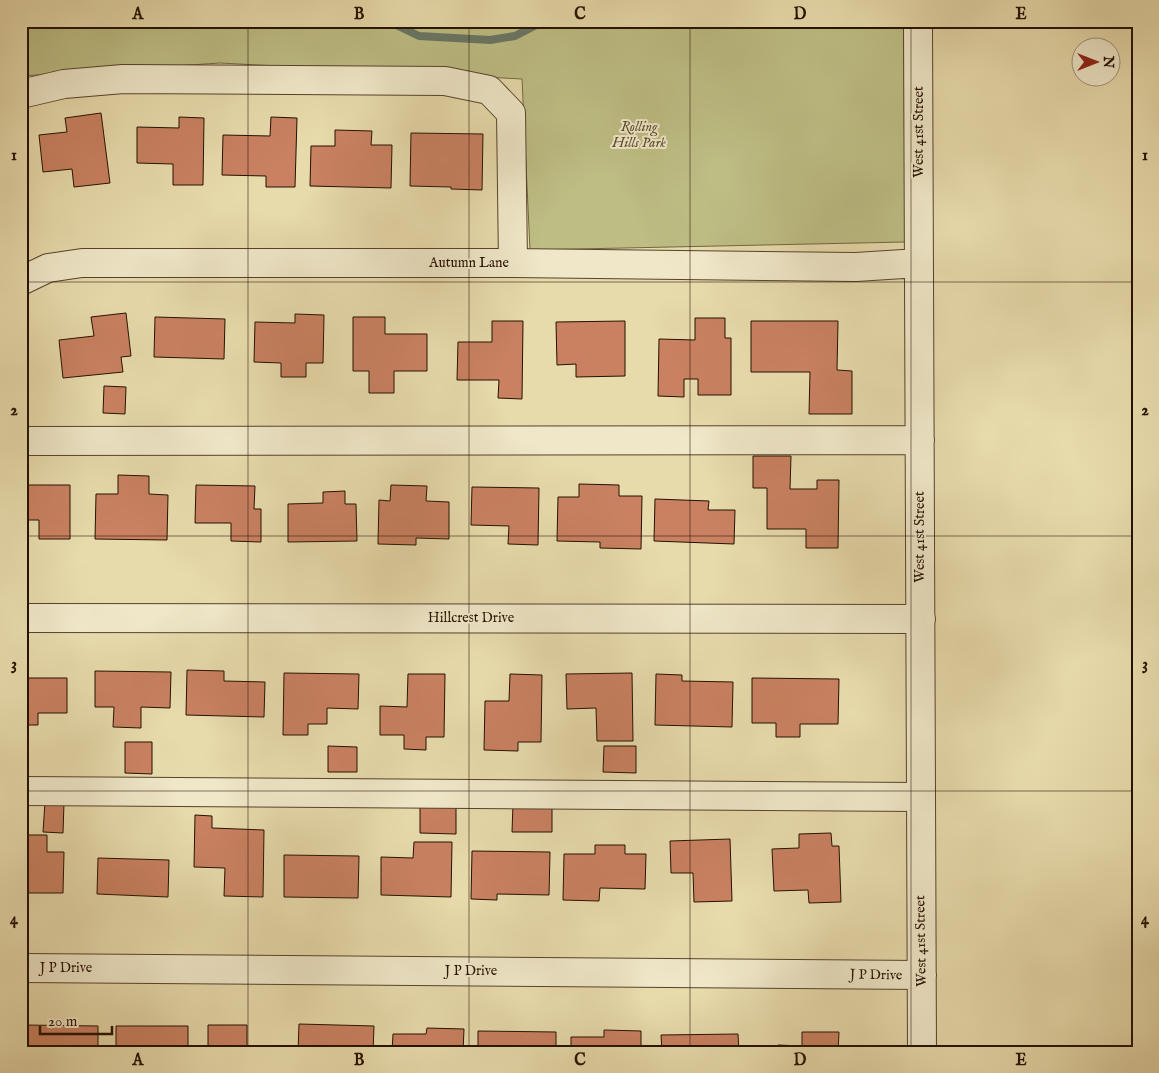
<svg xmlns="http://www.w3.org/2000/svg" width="1159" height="1073" font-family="'IM FELL English',serif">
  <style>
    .green { fill: #bdbd84; stroke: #716742 }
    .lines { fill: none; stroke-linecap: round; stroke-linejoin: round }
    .stream { stroke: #697765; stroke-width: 8 }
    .building { fill: #c98161; stroke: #251100 }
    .minor-casing { stroke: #56432b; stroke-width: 30 }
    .minor { stroke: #efe7c8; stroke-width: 28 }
    .grid { fill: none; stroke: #251100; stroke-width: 1; stroke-opacity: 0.55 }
    .labels { text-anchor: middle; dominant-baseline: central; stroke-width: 4; stroke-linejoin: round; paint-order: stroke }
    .park-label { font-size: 14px; font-style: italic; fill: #5a4d2e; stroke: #efe7c8 }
    .street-label { font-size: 14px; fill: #251100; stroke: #efe7c8 }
    .neatline { fill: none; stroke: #251100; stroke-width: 2 }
    .grid-label { font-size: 16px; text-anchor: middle; font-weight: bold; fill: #251100 }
  </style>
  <rect width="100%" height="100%" fill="#e7daab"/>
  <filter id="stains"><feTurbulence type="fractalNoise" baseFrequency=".004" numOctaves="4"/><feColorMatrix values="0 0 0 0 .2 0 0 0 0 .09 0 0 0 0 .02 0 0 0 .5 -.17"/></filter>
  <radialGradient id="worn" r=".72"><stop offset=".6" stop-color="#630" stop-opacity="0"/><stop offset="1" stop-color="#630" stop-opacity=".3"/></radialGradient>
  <path class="green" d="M21,21H904L905,242L530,250L522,79L220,63L21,76Z"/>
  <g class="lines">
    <path class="stream" d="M392,21L394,24L419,36L490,40L515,36L544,21"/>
  </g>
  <path class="building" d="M101,113L110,183L74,187L72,169L43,172L39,135L67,132L65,118Z
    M179,117L204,118L203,185H173V164L137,163V127L179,128Z
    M271,117L297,118L295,187H266V176L222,175L223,135L270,136Z
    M335,130L372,131L371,145H392L391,188L310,186L311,146H335Z
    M411,133L483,134L482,190L451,189V187L410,186Z
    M21,188L28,200L21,204Z
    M126,313L131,356L121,357L123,372L63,378L59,340L94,336L91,317Z
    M295,314L324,315L323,363H306V377H281V363L254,362L255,322L295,323Z
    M155,317L225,319L224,359L154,357Z
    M353,317H385V334H427V371H394V393H369V371H353Z
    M695,318H725V338H731V395H698V379H684V397L658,396L659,339L695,340Z
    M492,321H523L522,399L498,398L499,380H457L458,342H492Z
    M625,321V376L576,377V364L557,365L556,322Z
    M751,321H838L837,370L852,371V414H809L810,372H751Z
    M104,386L126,387L125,414L103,413Z
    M753,456H791L790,489H817V480H839L838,548H806V529H767V488H753Z
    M118,475L149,476V494L168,495L167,540L95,539L96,494H118Z
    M579,484L619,485V496H642L641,549L600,548V542L557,541L558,497H579Z
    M21,485H70V539H39V520H23V527H21Z
    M196,485L255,486L254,509H261V542L231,541V523H195Z
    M391,485L427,486L426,501L449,502V539L416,538V545L378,544L379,500L390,501Z
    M472,487L539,488L538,545L508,544L509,526L471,525Z
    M345,491V504H356L357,541L288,542V504L323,503V492Z
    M655,499L709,501L708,510H735L734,544L654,541Z
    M28,665V678H67V713H38V725H21V666Z
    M187,670L224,671V681L265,682L264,717L186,715Z
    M95,671L171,672L170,708L141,707V728L113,727L114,707H95Z
    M284,673L359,674L358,709L327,708V724H308V735H283Z
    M632,673L633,741H597L596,708L567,709L566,674Z
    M408,674H445L444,737H426V750L404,749V735H380V706L407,707Z
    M510,674L542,675L541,742H518V751L484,750L485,701H509Z
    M656,674L682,675V681L733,682L732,727L655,725Z
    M752,678L839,679L838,724H800V737H776V723H752Z
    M125,742H152V774L125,773Z
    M328,746L357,747V772H328Z
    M604,746H636V773L603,772Z
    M45,802L64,803L63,833L43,832Z
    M513,804H552V832H512Z
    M420,806H456V834L420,833Z
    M195,815L212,816V828L264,830L263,897L224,896L225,868L194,867Z
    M831,833L832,846H839L841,902L809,903L808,890L774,891L772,849L799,848V834Z
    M21,835H47V852H64L63,893H21Z
    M730,839L732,901L694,902L693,873H671L670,841Z
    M414,842H452L451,897L381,895V857L413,858Z
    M595,845H625V854H646L645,889L600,888L599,901L563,900L564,854H595Z
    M472,851L550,852L549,895L497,894V900L471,899Z
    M284,855L359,856L358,898L284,897Z
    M98,858L169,860L168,897L97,894Z
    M299,1024L374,1026L373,1052H298Z
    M25,1025L98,1026V1052H24Z
    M208,1025H247V1048L282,1049V1052H208Z
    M116,1026H188V1052H116Z
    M427,1028L464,1029L463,1052H392L393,1034H426Z
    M604,1030L641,1031V1052H571V1037H604Z
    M478,1031L556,1032V1052H478Z
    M802,1032H839L838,1052H777L778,1045L802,1046Z
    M738,1034L739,1052H662L661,1035Z"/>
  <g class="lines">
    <g class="minor-casing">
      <path id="minor" d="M918,21C920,365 920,708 922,1052
        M21,94L64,84L123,79L445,81L489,90L511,113L513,263
        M21,281L48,268L82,263H513L856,267L919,263
        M21,441L920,440
        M21,618L921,619
        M21,791L920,797
        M21,968L922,975"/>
    </g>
    <use href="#minor" class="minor"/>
  </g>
  <path class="grid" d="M248,21V1052M469,21V1052M690,21V1052M911,21V1052M21,282H1138M21,536H1138M21,791H1138"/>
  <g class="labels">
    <g class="park-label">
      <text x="639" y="127">Rolling<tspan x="639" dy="16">Hills Park</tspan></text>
    </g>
    <g class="street-label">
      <text transform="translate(919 132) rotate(-90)">West 41st Street</text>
      <text x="469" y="263">Autumn Lane</text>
      <text transform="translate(920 537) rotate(-90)">West 41st Street</text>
      <text x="471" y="618">Hillcrest Drive</text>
      <text transform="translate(921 941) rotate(-91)">West 41st Street</text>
      <text x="66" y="968">J P Drive</text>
      <text x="471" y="971">J P Drive</text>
      <text transform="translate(876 975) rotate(1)">J P Drive</text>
    </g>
  </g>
  <rect width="1159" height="1073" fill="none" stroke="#e7daab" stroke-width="55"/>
  <g transform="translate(1096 62) rotate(90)"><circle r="24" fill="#efe7c8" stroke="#9e9178"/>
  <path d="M0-4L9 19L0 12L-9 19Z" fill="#8f2418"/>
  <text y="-8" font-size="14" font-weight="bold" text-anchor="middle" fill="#251100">N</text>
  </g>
  <path d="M40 1026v8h72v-8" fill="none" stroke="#251100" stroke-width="2.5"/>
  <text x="48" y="1026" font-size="15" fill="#251100" stroke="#efe7c8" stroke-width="4" paint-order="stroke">20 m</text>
  <rect x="28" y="28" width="1104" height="1018" class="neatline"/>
  <g class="grid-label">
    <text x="138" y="19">A</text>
    <text x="359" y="19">B</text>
    <text x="580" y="19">C</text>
    <text x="800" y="19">D</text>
    <text x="1021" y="19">E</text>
    <text x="14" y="160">1</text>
    <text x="1145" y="160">1</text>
    <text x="14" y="415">2</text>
    <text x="1145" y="415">2</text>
    <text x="14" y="669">3</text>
    <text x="1145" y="669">3</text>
    <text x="14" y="924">4</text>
    <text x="1145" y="924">4</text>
    <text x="138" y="1065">A</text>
    <text x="359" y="1065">B</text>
    <text x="580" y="1065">C</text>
    <text x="800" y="1065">D</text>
    <text x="1021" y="1065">E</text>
  </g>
  <rect width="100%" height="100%" filter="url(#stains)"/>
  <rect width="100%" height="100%" fill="url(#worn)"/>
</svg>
